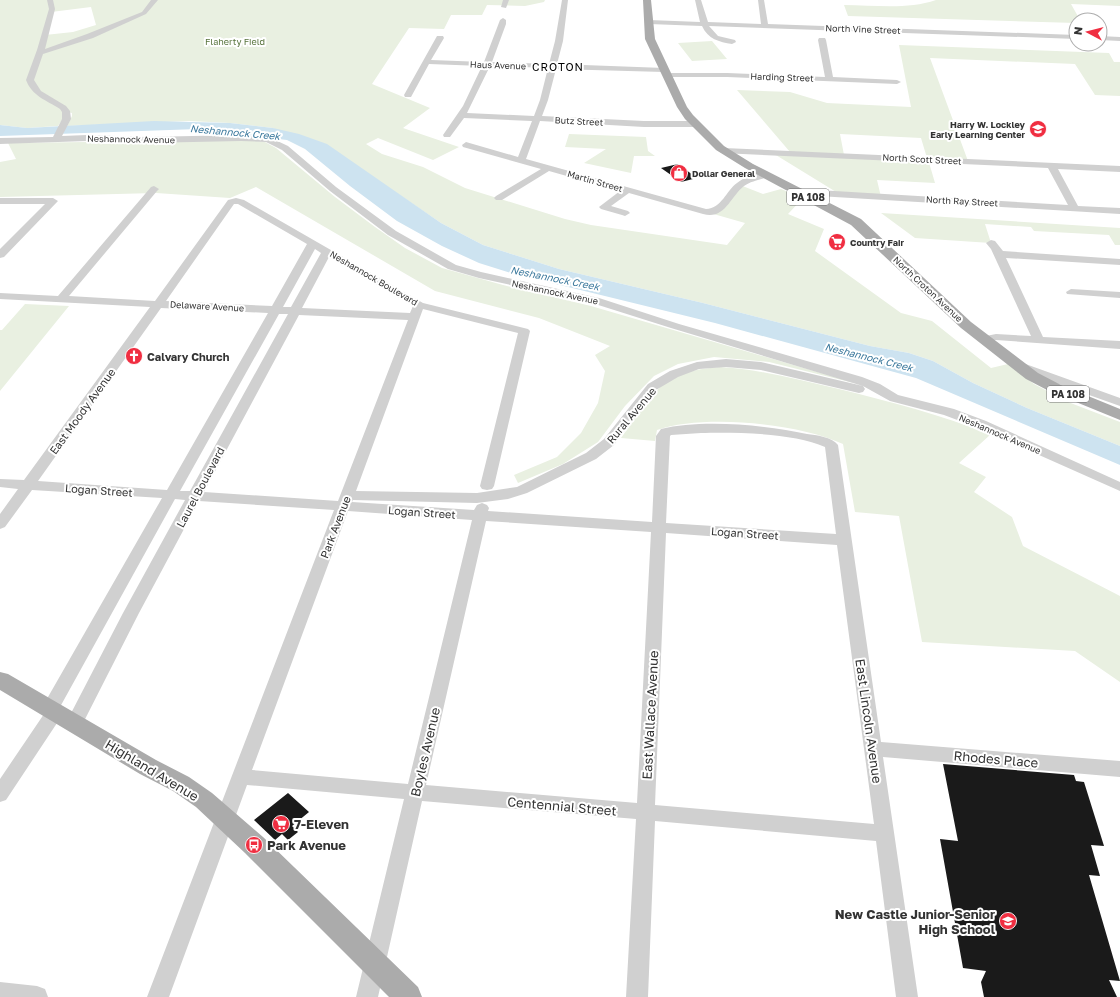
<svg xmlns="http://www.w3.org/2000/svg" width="1120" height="997" font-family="'Golos Text',sans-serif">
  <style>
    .green { fill: #e9f0e1; fill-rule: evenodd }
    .water { fill: #cde3f0 }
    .building { fill: #1a1a1a }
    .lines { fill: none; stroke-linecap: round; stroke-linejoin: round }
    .minor { fill: #d0d0d0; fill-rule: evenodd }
    .major { fill: #ababab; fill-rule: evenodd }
    .labels { text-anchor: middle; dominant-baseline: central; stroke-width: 4; stroke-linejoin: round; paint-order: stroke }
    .far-street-label { font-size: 9px; fill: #333; stroke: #fff }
    .far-park-label { font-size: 9px; fill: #57733c; stroke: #fff }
    .far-poi-label { font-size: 9px; font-weight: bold; fill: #333; stroke: #fff; text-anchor: start }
    .far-water-label { font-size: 10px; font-style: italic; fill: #3a789c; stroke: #fff }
    .shield { fill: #fff; stroke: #707070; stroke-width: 1 }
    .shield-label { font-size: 10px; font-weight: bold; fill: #333 }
    .far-quarter-label { font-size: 11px; letter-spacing: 1px; fill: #000; stroke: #fff }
    .poi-label { font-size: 11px; font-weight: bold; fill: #333; stroke: #fff; text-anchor: start }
    .street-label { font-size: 11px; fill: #333; stroke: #fff }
    .near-street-label { font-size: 13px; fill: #333; stroke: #fff }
    .near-poi-label { font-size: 13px; font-weight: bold; fill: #333; stroke: #fff; text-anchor: start }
  </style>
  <rect width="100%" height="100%" fill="#fff"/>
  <path class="green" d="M0,0H545L544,2L525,6L487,5L482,15H451L444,29L409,28L372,84L430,108L403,128L459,147L433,160L378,138L366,144L382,154L423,167L465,188L565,219L591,225L727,245L745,223L710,213L740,185L763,194L781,189L803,198L788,214L824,229L815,251L901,313L932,321L991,368L1008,364L1034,384L1068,402L1120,422V446L1027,408L973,383L933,361L909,353L870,346L703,303L559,269L483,245L441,223L385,185L273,128L230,123L189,121L67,126L72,116V113L67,112L58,126L27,128L0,125ZM91,7L96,25L73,32L45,35L51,12Z
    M936,0H1120V6L1071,4L1080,20H1076V23L848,16L844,5C874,5 907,10 936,0Z
    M712,41L727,59L692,61L678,43Z
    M899,45L1109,53L1114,62H1120V96L1095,95L1075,64L930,58L968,161L928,159L935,183L877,180L881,197L841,195L771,152H790L737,90L790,92L827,103L911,107ZM840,134L921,138L927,158L844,155Z
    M569,134L646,137L648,151L655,156H634L631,173L584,163L606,149L565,147Z
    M248,140L265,142L276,148L335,197L375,227L405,248L442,268L503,285L591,306L862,385L769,362L714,357L678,364L654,376L625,406L598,442L563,464L518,483L514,475L557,457L581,433L598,403L605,371L595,355L610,346L539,318L435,291L256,187L230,198L156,193L0,197V162L16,159L8,143Z
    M881,213L1120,228V245H1115L1109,235L1034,231L1031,227L985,224L991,243L915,238Z
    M25,304L69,306L0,391V330H2Z
    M719,367C760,369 799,380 839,389C890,402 941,414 990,435L959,463L986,477L974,492L1012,517L1023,546L1120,596V682L1075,651L922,642L899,516L855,512L843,444C798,423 704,414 657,430L655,441L621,438C636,418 650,392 671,379C685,370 703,369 719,367Z"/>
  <path class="water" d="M154,121L230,123L273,128L299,134L327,144L441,223L483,245L559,269L703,303L870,346L909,353L933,361L973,383L1027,408L1120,446V465L916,378L715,323L511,273L479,263L442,246L397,221L350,186L305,149L287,140L198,129L0,136V125L27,128Z"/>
  <path class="building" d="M678,164L697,178L681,182L661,168Z
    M943,764L1074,775L1076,781L1084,782L1104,846L1091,845L1100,876L1089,875L1120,981L1109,980L1117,997H984L981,982L986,971L963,968L940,839L958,841Z
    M288,793L309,812L292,826L298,832L288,840L282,834L275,840L254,820Z"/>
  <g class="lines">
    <path class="minor" d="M47,0H53L55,9L45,49L87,34L142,12L151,0H158L146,14L93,38L43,54L34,80L41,91L66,106L70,111L71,119L62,136L87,135L145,137L241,135L271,138L288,146L336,187L396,231L456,265L481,272L599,298L679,324L862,377L880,384L898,395L954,409L986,421L1120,482V491L976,427L944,415L890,401L863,386L865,389L863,392L859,393L761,370L726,367L699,369L678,377L656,390L614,445L596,459L527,493L508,499L477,503L353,500L352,502L474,510L477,505L482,503L487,505L489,508L488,511L652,522L656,436L661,429C702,419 766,425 807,434C816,435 832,437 838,445L881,742L1120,761V777L883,757L918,997H896L876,841L655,821L648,997H626L636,819L422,801L378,997H356L404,799L247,785L169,997H147L334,510L199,501L139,613L80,729L74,731L68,729L65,724L68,719L123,613L185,500L175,499L60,707L64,712L61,717L6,800L0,802V779L44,714L41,709L44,704L162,498L32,490L5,527L0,529V514L18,489L0,487V479L24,480L150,307L0,299V293L58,296L151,187L154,186L159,189L157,191L69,296L155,301L228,200L236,198L244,200L423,303L528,329L530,331L494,486L492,489L487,490L482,489L480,486L518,333L423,309L356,491L477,493L517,487L586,453L604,439L648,384L670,371L697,362L726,359L761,362L863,386L671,328L592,303L479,278L448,269L388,235L330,191L282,150L266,142L241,141L145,143L87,141L0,144V138L53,137L62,119V112L60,109C46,100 32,96 26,80L37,50L49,9ZM234,204H238L307,244L272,306L166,301ZM315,249L321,253L291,307H283ZM329,257L413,306L410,313L302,308ZM161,308L268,313L167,490L38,481ZM279,314H288L190,491H180ZM299,315L408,320L338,501L204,492ZM701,433C735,432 794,433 825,447L836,534L666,523L670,436L671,435ZM348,511L472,520L408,784L252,770ZM486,521L651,532L637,803L426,785ZM666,533L837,545L874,824L655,805Z
      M503,0H509L506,8L501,7Z
      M562,0H568L563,41L557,64L664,68L668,70L664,72L556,69L548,100L542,116L644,121H696L700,124L696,127H644L540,121L526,159L706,209C722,208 726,191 737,183C744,177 755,174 764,172L767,173L769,175L767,177C760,180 750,181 744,186C730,197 725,220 703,214L629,193L611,206L628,211L630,213L625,216L622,215L601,209L599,207L620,191L549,171L502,200H496L494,198L496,196L541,169L463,147L462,145L466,142L518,157L532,121L464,118L450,137H444L443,135L463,106L482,66L429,64L411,97H405L404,95L437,36H443L444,38L431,60L484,62L500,20L503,18L506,20V24L492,62L549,64L555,41ZM490,66L548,68L540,100L534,116L467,113Z
      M695,0H701L708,22L761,24L758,0H764L768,24L1076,35V39L709,26L718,36L735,40L736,42L732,44C719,42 708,39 702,26L649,24L645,22L649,20L700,22Z
      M1100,36L1120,37V41L1100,40Z
      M819,38H825L826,40L833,77L897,80L901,82L897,84L727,77H667L663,75L667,73H727L825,77L818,40Z
      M724,148L1120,166V172L1058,169L1078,206L1120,208V214L818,196L805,199L802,198L800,196L802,194L818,190L1068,205L1048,168L721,153L720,151Z
      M0,198H53L58,201L4,257L0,258V249L45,204H0Z
      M991,240L995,241L1003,251L1120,259V265L1006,258L1043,337L1120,341V349L996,340L985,342L981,341L979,339L981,337L996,334L1031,336L991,249L986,243Z
      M1071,289L1120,292V298L1067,294L1066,292Z
      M1020,362L1120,398V406L1016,369L1014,366L1016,363Z
      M0,982L37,986L45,989L48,997H0Z"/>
    <path class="major" d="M643,0H651L655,39L687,107L693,115L724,146L753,164L861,219L971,322L1038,373L1061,385L1120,409V420L1049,391L1026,379L961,328L851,225L745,168L716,150L685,119L677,107L645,39Z
      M0,672L8,674L156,760L189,777L212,793L263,837L418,987L422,997H389L245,853L196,807L173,791L140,774L0,690Z"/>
  </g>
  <defs>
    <g id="school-disc" transform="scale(0.9)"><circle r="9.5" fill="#f02e41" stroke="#fff"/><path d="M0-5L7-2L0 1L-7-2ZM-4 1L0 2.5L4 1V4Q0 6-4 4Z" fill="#fff"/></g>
    <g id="shop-disc" transform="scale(0.9)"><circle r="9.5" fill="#f02e41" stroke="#fff"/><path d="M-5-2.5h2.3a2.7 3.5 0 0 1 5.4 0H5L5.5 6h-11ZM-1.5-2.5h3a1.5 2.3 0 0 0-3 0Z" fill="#fff"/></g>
    <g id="supermarket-disc" transform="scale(0.9)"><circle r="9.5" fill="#f02e41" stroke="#fff"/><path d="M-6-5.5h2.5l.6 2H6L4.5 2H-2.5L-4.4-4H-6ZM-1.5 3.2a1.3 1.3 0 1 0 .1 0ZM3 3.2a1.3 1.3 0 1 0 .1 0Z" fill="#fff"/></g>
    <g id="church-disc" transform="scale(0.9)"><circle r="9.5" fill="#f02e41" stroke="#fff"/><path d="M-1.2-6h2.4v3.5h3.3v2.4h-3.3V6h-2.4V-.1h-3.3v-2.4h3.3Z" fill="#fff"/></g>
    <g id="bus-disc" transform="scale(0.9)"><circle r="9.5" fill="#f02e41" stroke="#fff"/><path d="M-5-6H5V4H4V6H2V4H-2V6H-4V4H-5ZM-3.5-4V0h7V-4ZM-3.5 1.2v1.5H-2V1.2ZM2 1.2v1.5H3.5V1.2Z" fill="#fff"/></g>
  </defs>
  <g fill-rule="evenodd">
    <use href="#school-disc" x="1038" y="129"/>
    <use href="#shop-disc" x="679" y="173"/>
    <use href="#supermarket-disc" x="837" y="242"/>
    <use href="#church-disc" x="134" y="356"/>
    <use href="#supermarket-disc" x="281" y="824"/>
    <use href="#bus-disc" x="254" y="845"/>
    <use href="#school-disc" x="1008" y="921"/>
  </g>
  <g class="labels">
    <g class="far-street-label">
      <text transform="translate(863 29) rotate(2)">North Vine Street</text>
      <text transform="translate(498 65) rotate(2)">Haus Avenue</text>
      <text transform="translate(782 77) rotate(2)">Harding Street</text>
      <text transform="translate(579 121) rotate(3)">Butz Street</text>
      <text transform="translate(131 139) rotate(1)">Neshannock Avenue</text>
      <text transform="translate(922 159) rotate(3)">North Scott Street</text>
      <text transform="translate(595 181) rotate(16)">Martin Street</text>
      <text transform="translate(962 201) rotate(3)">North Ray Street</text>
      <text transform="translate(374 278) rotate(30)">Neshannock Boulevard</text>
      <text transform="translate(928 289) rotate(43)">North Croton Avenue</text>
      <text transform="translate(555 292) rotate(12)">Neshannock Avenue</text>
      <text transform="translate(207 306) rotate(3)">Delaware Avenue</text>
      <text transform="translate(1000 434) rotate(23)">Neshannock Avenue</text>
    </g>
    <g class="far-park-label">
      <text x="235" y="41">Flaherty Field</text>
    </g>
    <g class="far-poi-label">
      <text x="1025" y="124" text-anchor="end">Harry W. Lockley<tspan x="1025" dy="10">Early Learning Center</tspan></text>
      <text x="692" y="173">Dollar General</text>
      <text x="850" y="242">Country Fair</text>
    </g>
    <g class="far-water-label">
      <text transform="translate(235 132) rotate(5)">Neshannock Creek</text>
      <text transform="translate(555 278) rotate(11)">Neshannock Creek</text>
      <text transform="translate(869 357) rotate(14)">Neshannock Creek</text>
    </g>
    <g class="shield">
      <rect x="787" y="189" width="42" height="16" rx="3"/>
      <rect x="1047" y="386" width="42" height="16" rx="3"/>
    </g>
    <g class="shield-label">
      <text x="808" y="197">PA 108</text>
      <text x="1068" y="394">PA 108</text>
    </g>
    <g class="far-quarter-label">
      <text x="558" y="66">CROTON</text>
    </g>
    <g class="poi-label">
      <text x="147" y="356">Calvary Church</text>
    </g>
    <g class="street-label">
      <text transform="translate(82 411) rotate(-54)">East Moody Avenue</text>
      <text transform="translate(631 415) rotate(-50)">Rural Avenue</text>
      <text transform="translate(200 487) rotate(-62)">Laurel Boulevard</text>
      <text transform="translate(99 490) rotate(4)">Logan Street</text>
      <text transform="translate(422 512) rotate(4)">Logan Street</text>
      <text transform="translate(335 527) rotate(-69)">Park Avenue</text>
      <text transform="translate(745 533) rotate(4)">Logan Street</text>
    </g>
    <g class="near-street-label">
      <text transform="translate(650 715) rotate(-87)">East Wallace Avenue</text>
      <text transform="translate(869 721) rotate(82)">East Lincoln Avenue</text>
      <text transform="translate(425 752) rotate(-77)">Boyles Avenue</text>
      <text transform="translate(996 759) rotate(5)">Rhodes Place</text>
      <text transform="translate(152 770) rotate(31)">Highland Avenue</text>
      <text transform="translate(562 806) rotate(5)">Centennial Street</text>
    </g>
    <g class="near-poi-label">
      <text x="294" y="824">7-Eleven</text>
      <text x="267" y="845">Park Avenue</text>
      <text x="995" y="914" text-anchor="end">New Castle Junior-Senior<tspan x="995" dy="15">High School</tspan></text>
    </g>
  </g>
  <g transform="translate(1088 32) rotate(277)"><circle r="19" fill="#ffffff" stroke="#adadad"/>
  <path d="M0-3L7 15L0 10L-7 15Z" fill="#f02e41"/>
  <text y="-6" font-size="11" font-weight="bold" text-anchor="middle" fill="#333333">N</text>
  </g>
</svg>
